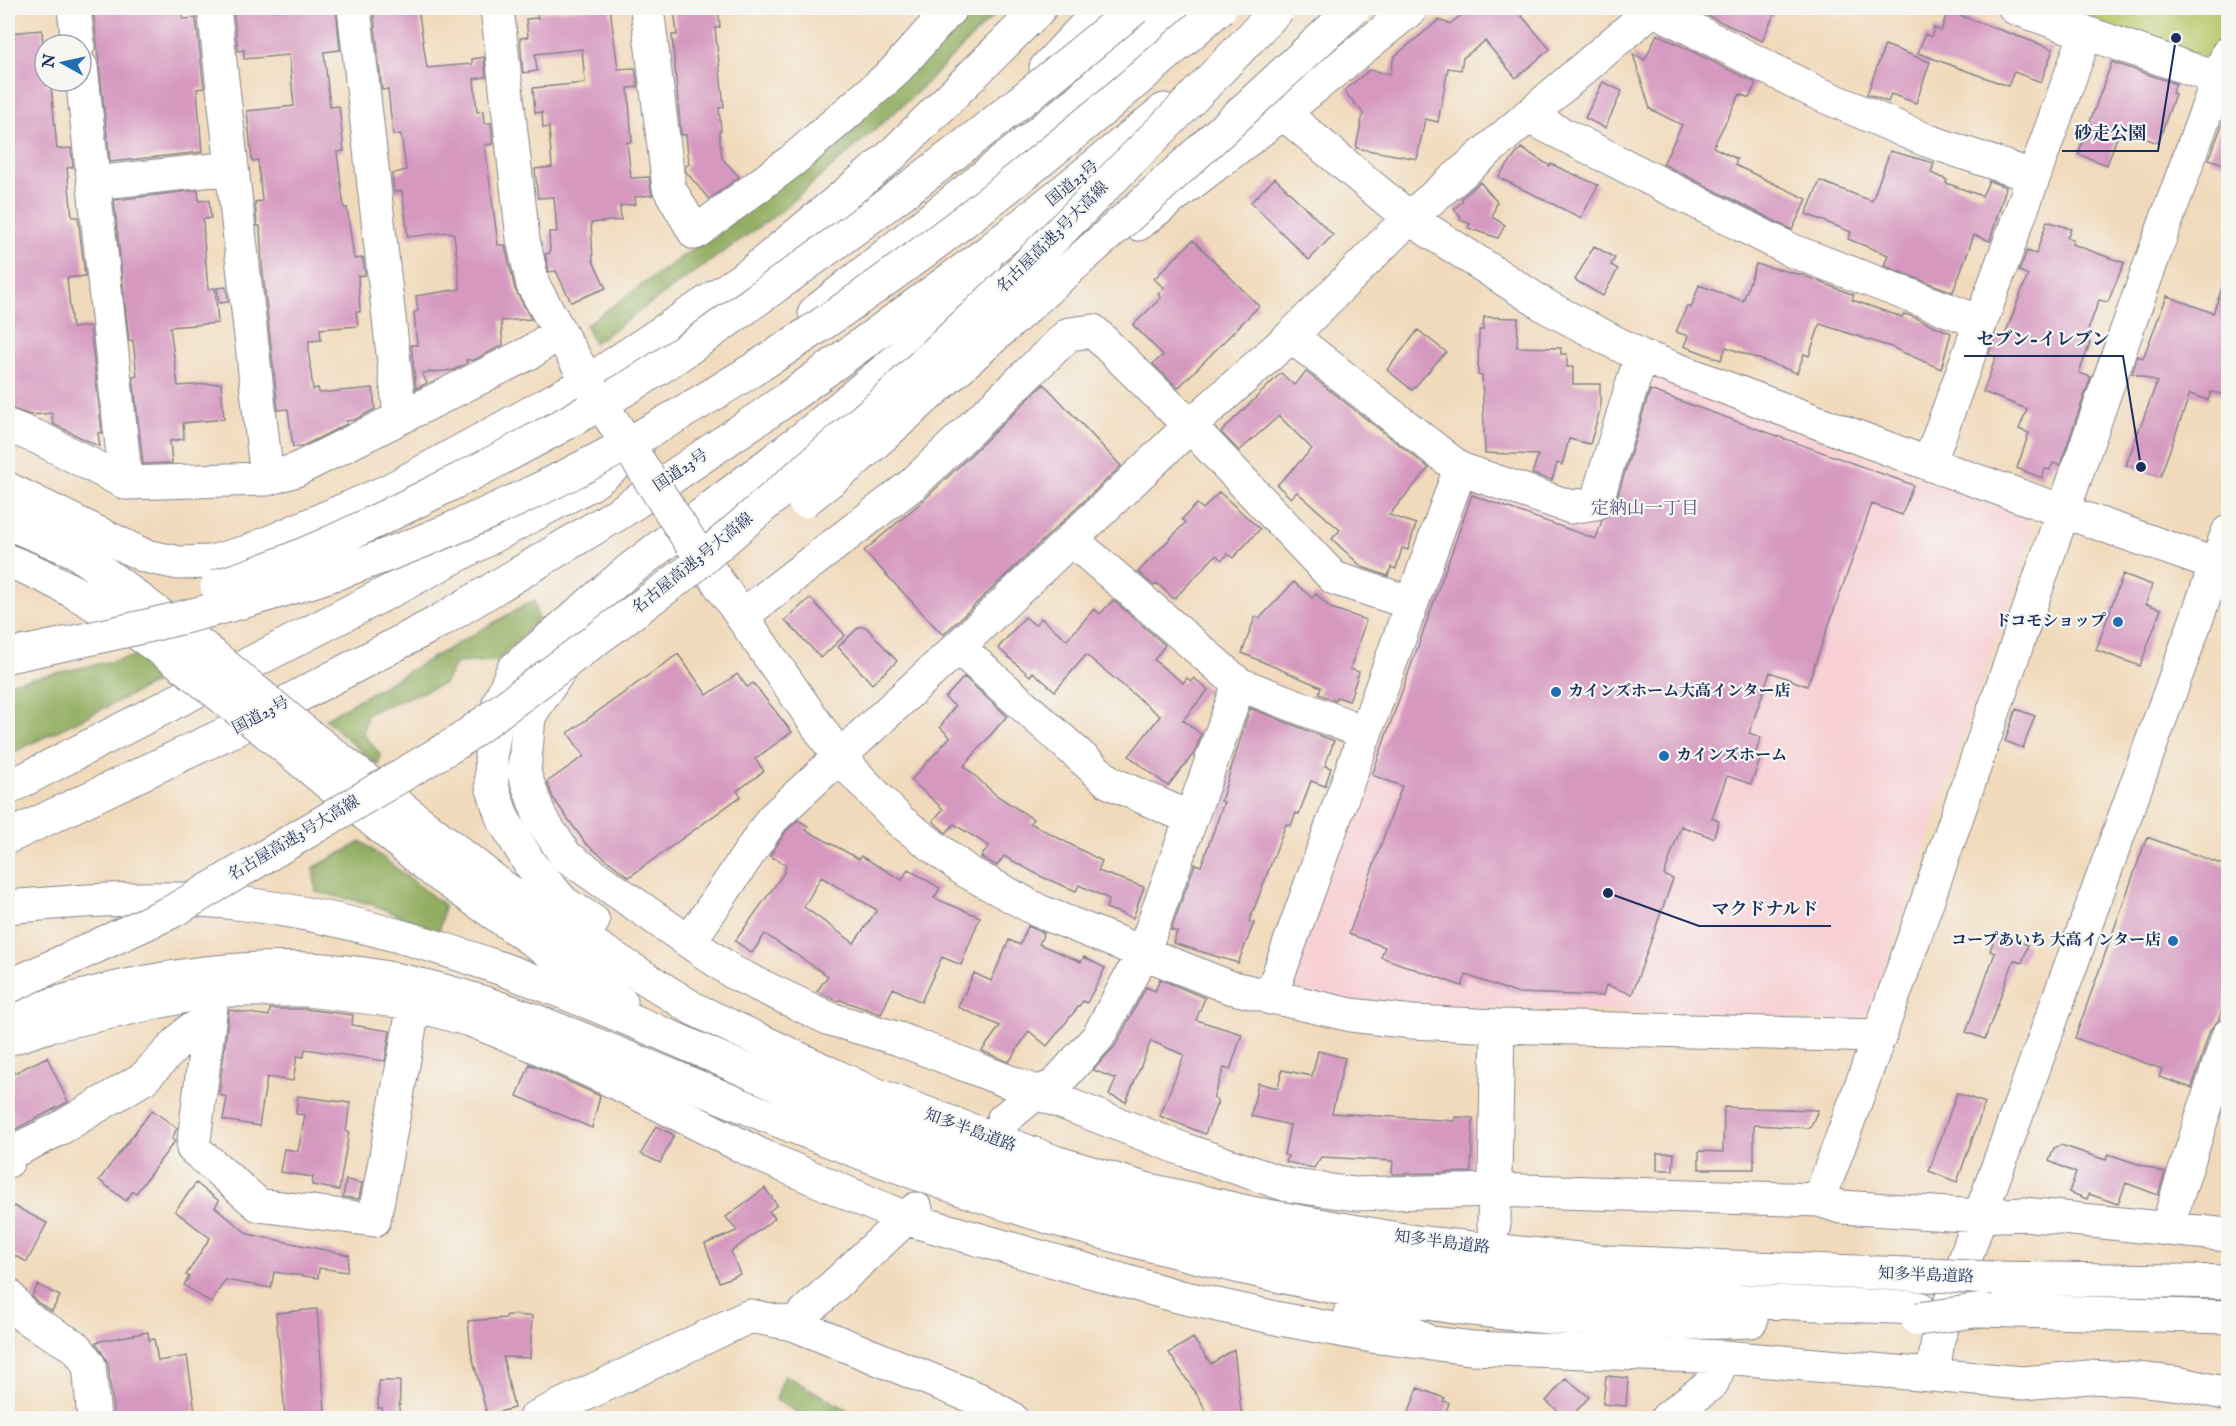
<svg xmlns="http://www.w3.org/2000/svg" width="2236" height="1426" font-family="'IM FELL English','Noto Serif JP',serif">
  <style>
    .built { fill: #f7cfd4 }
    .green { fill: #b9c96c; stroke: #6a7c65; stroke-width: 1.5 }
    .forest { fill: #92ad60; stroke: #566e5f; stroke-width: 1.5 }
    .building { fill: #d698bf; fill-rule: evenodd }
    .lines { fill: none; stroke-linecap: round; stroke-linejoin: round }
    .minor-casing { stroke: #86848c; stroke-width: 35 }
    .highway-casing { stroke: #86848c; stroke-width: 35 }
    .minor { stroke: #fff; stroke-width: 33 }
    .highway { stroke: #fff; stroke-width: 33 }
    .minor-bridge-casing { stroke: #86848c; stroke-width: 35; stroke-linecap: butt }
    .highway-bridge-casing { stroke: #86848c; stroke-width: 35; stroke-linecap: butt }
    .minor-bridge { stroke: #fff; stroke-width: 33 }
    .highway-bridge { stroke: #fff; stroke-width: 33 }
    .poi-dot { fill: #1f6fb2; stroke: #f6f6f2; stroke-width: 2 }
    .labels { text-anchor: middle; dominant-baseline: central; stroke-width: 4.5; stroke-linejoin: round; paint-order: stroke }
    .street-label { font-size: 16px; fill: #1b2f5e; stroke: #f6f6f2 }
    .poi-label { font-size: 16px; font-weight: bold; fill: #1b2f5e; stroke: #f6f6f2; text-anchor: end }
    .neighbourhood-label { font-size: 18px; fill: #5c5480; stroke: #f6f6f2 }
    .leader { fill: none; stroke: #1b2f5e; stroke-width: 2 }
    .callout-dot { fill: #1b2f5e; stroke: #f6f6f2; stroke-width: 2 }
    .callout-label { font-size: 18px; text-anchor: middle; font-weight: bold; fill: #1b2f5e; stroke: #f6f6f2; stroke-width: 4.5; stroke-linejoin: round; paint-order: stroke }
  </style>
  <rect width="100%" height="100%" fill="#f6f6f2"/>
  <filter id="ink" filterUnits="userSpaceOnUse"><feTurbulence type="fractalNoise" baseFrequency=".0167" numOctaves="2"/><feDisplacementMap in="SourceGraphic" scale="12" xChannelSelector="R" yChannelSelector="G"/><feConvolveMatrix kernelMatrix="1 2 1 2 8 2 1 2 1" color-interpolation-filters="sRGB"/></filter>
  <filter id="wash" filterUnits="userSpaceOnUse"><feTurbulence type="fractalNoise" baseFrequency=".008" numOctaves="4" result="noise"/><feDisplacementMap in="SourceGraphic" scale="24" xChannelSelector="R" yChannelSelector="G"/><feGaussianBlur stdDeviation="1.35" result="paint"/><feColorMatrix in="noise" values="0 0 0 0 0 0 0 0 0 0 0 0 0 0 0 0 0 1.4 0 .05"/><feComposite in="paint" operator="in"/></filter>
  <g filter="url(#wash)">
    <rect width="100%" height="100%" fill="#f1dabb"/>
    <path class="built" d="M1649,372L2025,519L2033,532L1869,1011L1856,1021L1304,999L1296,992L1292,981L1466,488L1475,484L1596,522Z"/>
    <path class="green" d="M2046,8H2228C2228,25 2219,54 2204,63Z"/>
    <path class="forest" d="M968,8H1001L913,96L780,212L594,343L586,325L760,201L873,106Z
      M534,600L538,620L497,661L456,663L444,684L367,713L363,733L381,756L377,765L325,719Z
      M141,655L165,678L8,755V683Z
      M362,842L444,905L439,933L372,904L316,892L313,868Z
      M784,1375L862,1418H808L776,1400Z"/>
    <g id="blocks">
      <path class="building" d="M93,8H182L183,19L196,18L204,88L197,89L202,152L110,162Z
        M233,8H271V10L336,8L340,50L324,52L330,107L339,106L344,151L337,152L344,208H347L354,259L363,258L365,275L358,276L360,312H356L358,326L320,329L321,340L309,341V356L313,389L318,388L319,393L373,388L375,409L354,420L346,421L347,424L301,447H293L288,409L278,410L262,265L260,226H257L255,202L262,201L258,160L252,161L247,111L294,106L289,55L244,59V50L238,51Z
        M373,8H418L427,68L472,64V59L484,57L486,77L474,79L477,112L483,111L484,123H491L493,144L485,145L498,245H505L515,289L531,319L501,321L503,345L474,360H466L467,363L454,370L422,373L427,383L416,389L411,345H417L414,312L418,311L416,296L460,289L456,249L454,234L450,232L408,237L402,191L394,192L392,174L406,170L401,134L393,135L388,89L382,90Z
        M586,8H610L618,69L635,68L638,87L628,88L632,142H627L631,178L649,177L652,195L635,197L636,204L620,206L621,220L591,223L593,261L606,288L571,302L556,271L549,272L545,254L550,253L549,232H557L554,197L538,198L535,169L552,167L549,127L543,128L542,112L535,113L533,88L585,83L582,49L535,54L537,71L523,73L520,38L528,37L526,19L538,18L536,13Z
        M674,8H718L720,27L715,28L724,107L719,108L721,131H719L722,158L739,177L709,199L686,172L685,167L689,164L686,135H681L672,35H677Z
        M1470,8H1515L1550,49L1516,78L1485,41L1463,58L1461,70L1448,68L1438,122L1425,119L1417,159L1356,148L1363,113L1344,91L1369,70L1390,74L1394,57L1439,20L1450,24Z
        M1691,8H1777L1762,41Z
        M1948,11L2053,49L2041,82L2014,72L2008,86L1918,53L1925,34L1931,37L1934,28L1941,31Z
        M42,30L45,81L46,85H51L57,149L71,148L73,167L67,168L72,217H78L85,276L67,278L72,328L90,326L102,433H98L100,447L53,424L52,413L31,415L8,408V33Z
        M1657,34L1756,83L1749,98L1740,94L1713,147L1737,159L1735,165L1807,199L1792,230L1663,164L1682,125L1650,109L1633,54L1645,60Z
        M1885,45L1930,62L1916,103L1891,94L1888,102L1867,94Z
        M2112,62L2176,84L2172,93L2175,94L2158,143L2120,129L2107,165L2078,154Z
        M1603,82L1622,91L1605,128L1585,118Z
        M2229,106V166L2209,159Z
        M1521,148L1550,166L1551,164L1598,185L1581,218L1498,177Z
        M1890,151L1934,163L1931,173L1947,180L1946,183L1982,196L1989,181L2006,187L1990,241L1974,235L1953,292L1884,266L1888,255L1848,239L1851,232L1806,214L1820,181L1872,201Z
        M1275,178L1333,235L1309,260L1251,202Z
        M1480,182L1497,202L1492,217L1505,225L1498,238L1468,228L1470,224L1460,220L1461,217L1454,209L1463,201L1461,199Z
        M198,190L199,201L209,200L211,218L203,219L204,241L208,289L215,288L218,323L170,327L178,386L221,383L224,419L183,423L184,439L170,441L172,463L143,464L133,377L137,376L133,340L129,341L114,200Z
        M2047,221L2071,229L2067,238L2073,240L2072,244L2124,263L2108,302L2099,300L2084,341L2090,343L2079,373L2091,377L2060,465L2053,463L2050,470L2045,469L2042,478L2017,468L2029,433L2019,429L2027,409L1983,392L1996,357L1989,354L1996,334L2004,337L2028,275L2019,271L2027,251L2036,254Z
        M1193,240L1259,306L1178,388L1153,364L1163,355L1133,325L1161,298L1158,294L1164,288L1154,279Z
        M1594,246L1615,258L1611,265L1618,269L1603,296L1575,280Z
        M1756,264L1802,275L1854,295L1852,300L1902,317L1904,314L1911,316L1951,333L1941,369L1891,347L1820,324L1809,356L1804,354L1797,373L1726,347L1721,360L1684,346L1688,336L1676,332L1687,306L1691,308L1699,285L1743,301Z
        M2226,277H2229V395L2211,392L2208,400L2190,394L2160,477L2126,465L2157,382L2132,373L2138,356L2143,358L2167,296L2213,313Z
        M226,287L228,302L219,303L217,288Z
        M1484,317L1518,318L1517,347L1561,348V354H1567V367H1573V384H1600V410L1590,444L1569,439L1562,465L1557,463L1552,480L1532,474L1538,455L1485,453L1482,376L1478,375L1479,330H1483Z
        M1418,330L1446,352L1412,390L1387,370Z
        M1306,372L1429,468L1389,515L1416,524L1408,550L1402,548L1396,569L1391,567L1388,576L1362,567L1332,539L1340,530L1297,492L1291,498L1277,485L1312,449L1279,416L1239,451L1221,432L1281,373L1294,385Z
        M1044,384L1121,466L943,635L864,551L926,498Z
        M1650,390L1913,485L1902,515L1872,504L1807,686L1770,672L1749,733L1761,737L1755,755L1761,757L1751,784L1727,776L1712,818L1719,821L1713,838L1681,826L1664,875L1673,879L1632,994L1606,985L1603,996L1516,993L1466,975L1462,986L1381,957L1385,947L1349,934L1402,786L1372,775L1472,495L1596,539L1602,520L1614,508Z
        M1219,492L1260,529L1233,558L1228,554L1222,560L1216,555L1174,599L1157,583L1154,586L1138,572L1185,523L1182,519L1197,504L1203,509Z
        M2123,574L2152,585L2146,604L2161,609L2140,666L2096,650Z
        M1294,582L1312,598L1316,594L1331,608L1366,620L1350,669L1359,672L1349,701L1337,697L1335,701L1319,694L1321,687L1242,653L1255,617L1260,618Z
        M810,598L845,635L821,658L785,620Z
        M1113,600L1165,645L1154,660L1183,683L1187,678L1191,681L1194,678L1208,690L1183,720L1201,734L1195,752L1168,786L1129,756L1160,716L1086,655L1055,691L1033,672L1030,676L998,648L1025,617L1035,625L1041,618L1067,640L1094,609L1100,614Z
        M859,627H866L897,661L872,684L838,647Z
        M678,654L707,695L737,674L747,687L753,683L792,732L755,759L764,771L737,791L741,796L629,877L586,844L553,798L547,782L584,756L568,733Z
        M964,677L1007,716L964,766L996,795L1033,819L1030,823L1102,861L1098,871L1144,887L1133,918L1106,908L1109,899L1079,885L1076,891L1042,877L1004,856L997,866L981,857L989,846L954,824L946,833L933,821L943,809L911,780L950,737L940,727L955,706L945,698Z
        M1250,708L1334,741L1325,766L1331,768L1325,786L1311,781L1299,814L1296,813L1291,826L1286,824L1249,922L1254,923L1238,963L1173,943L1177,932L1171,930L1195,864L1201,866L1224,802L1221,801Z
        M2016,709L2035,716L2023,748L2005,741Z
        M798,820L808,826L806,830L859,859L861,856L902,880L908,869L940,888L934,898L980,917L961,965L942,957L921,1002L893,988L881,1014L840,1000L837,1001L817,991L828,976L765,934L752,953L735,941L784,873L786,865L770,856L786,831ZM821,877L877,910L854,943L804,907Z
        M2147,837L2229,867V990L2218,1021L2210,1030L2192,1088L2159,1077L2162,1069L2075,1038Z
        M1028,926L1044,933L1039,944L1081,962L1084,957L1105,968L1087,1003L1083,1001L1047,1046L1029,1031L1009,1062L982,1051L1000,1026L958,1007L974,973L991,981L1009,940L1020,945Z
        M1996,933L2028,945L2022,963L2014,960L1985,1039L1966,1032L1995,953L1990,951Z
        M1160,979L1205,998L1196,1020L1242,1034L1230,1070L1224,1068L1213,1098L1218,1101L1205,1134L1160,1116L1184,1055L1151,1041L1126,1102L1109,1095L1116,1079L1093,1070L1115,1046L1146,987L1155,991Z
        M270,1009H305L353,1015L352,1025L390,1031L385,1061L305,1049L304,1057L297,1056L293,1081L267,1077L259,1126L223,1120L227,1097L219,1095L229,1010L269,1016Z
        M1318,1051L1345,1058L1332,1113L1455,1121V1117L1473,1118L1471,1172L1392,1174L1393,1161L1321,1157L1314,1168L1286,1162L1288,1156L1284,1155L1290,1125L1251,1116L1258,1083L1278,1088L1282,1070L1312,1076Z
        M47,1057L68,1102L10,1132L8,1127V1076Z
        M530,1064L600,1096L592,1128L517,1096Z
        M1957,1093L1985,1103L1957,1182L1929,1171Z
        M298,1096L350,1103L346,1132H349L339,1190L312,1185L313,1177L280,1172L284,1149L298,1151L305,1115L296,1114Z
        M1724,1107L1748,1108L1818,1110L1810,1128L1754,1125V1169H1699V1151L1723,1152Z
        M152,1110L177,1128L172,1139L175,1141L136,1193L133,1191L126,1201L99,1180Z
        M656,1126L674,1135L660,1163L641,1154Z
        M2061,1145L2106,1160L2108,1154L2165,1173L2158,1195L2126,1183L2118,1204L2089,1194L2087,1199L2069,1192L2076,1173L2049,1161L2054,1148Z
        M1657,1153H1674L1673,1170H1657Z
        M346,1180L362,1183L359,1199L343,1197Z
        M196,1183L219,1201L215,1207L248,1234L349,1255L347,1272L319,1268L318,1278L274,1272L271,1288L225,1280L211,1303L184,1285L189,1277L186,1275L210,1238L175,1211Z
        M765,1188L777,1205L769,1211L775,1218L731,1252L740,1274L719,1282L705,1244L737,1231L726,1217Z
        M14,1206L47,1223L27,1262L8,1252V1219Z
        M38,1285L60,1296L52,1311L38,1303L32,1296Z
        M317,1309L325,1412L285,1415L276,1313Z
        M507,1315L532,1316L530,1358L503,1357L514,1408L487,1415L471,1351L468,1321L506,1318Z
        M148,1332L149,1340L154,1339L158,1361L187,1356L195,1411H192L193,1419H114L108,1363L96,1342Z
        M1193,1338L1211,1364L1234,1349L1242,1419H1209L1201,1401L1169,1353Z
        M1606,1376L1628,1378L1626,1406L1603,1404Z
        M1566,1378L1589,1397L1571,1417L1565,1413L1563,1415L1546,1401Z
        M379,1381H400L399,1419H383L382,1408H378Z
        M1418,1388L1444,1398L1443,1401L1449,1403L1443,1419H1406Z"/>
    </g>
  </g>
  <g filter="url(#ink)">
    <use href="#blocks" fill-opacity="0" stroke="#86848c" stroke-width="1.5"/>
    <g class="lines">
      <g class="minor-casing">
        <path id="minor" d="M74,8L78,45
          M214,8L267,479
          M354,8L400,416
          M497,8L523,239L533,285L592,389
          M647,8L669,188L695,233L793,160L893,73L951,8
          M2015,8L2219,79
          M1653,9L1815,92L1926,140L2032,176
          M81,67L126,483
          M1283,113L1409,218L1549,308L1641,356L1929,464L2228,569
          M1527,116L1793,251L1980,322
          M94,183L231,168
          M1138,224L1283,113L1412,8
          M1291,336L1460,469L1571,507L1596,503L1641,356
          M8,426L39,438L126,483L267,479L296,470L531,352L558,333
          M1929,464L2086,33
          M8,489L145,556L179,563L211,562L247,552L388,491L587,382L751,273L890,157L1040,8
          M1071,539L1239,684L1364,732
          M691,543L839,757L900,821L966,871L1039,911L1229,987L1351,1015L1412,1022L1498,1026L1880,1036
          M742,616L913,484L1069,334L1093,331L1190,426L1334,578L1411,603
          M958,647L1109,782L1190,818
          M561,668L529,716L524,773L540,817L566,856L734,973L830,1019L899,1039L1185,1150L1287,1185L1355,1194L1493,1190L1819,1200L1841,1207L1980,1216L2024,1214L2228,1235
          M690,941L772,819L958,647L1190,426L1291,336L1409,218L1654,8
          M213,990L193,1148L259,1205L374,1220L414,1005
          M1270,998L1460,469
          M8,1039L51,1025L213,990H307L406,1002L470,1020L531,1044L617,1083L762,1156L907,1219L1177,1296L1280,1319L1372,1336L1472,1348L1724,1357L2023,1383L2088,1377L2137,1379L2182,1384L2228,1394
          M1003,1120L1037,1092L1053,1087L1098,1037L1143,953L1239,684
          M8,1161L12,1152L59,1129L144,1078L189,1031L209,1021
          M1819,1200C1961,820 2085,433 2228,53
          M1494,1225L1498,1026
          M2167,1228L2228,1036
          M8,1295L25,1317L77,1348L89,1365L94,1418
          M793,1324L916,1209
          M1933,1375L1938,1339L1980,1216L2228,532
          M535,1418L750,1316L793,1324L978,1399L1011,1418
          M1667,1418L1712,1383L1724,1357"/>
      </g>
      <g class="highway-casing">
        <path id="highway" d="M1046,68L1102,8
          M815,312L1078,101L1177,8
          M8,523L75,551L204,648
          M8,561C70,583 123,623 177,661
          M302,730L504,888L694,1009L867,1091L1055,1162L1145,1189L1256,1214L1415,1242L1607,1262L1929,1275
          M275,739L435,872L621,1002
          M8,788L398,587L591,484L637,449
          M8,837L236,729L440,621L621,512L781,403L988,252L1164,110
          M8,907C88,900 164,894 245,904C543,942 799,1120 1084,1202C1113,1211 1142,1215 1171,1222C1226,1235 1279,1252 1335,1261C1528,1293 1724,1301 1919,1308
          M593,921L564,903L530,864L502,817L492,786L491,753L499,703L513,670L628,571L807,435L969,300L988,252
          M8,1018C123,981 243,957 364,974C475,990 579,1038 681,1080C784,1124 888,1165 994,1200C1058,1221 1122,1238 1187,1254C1372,1301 1559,1330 1751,1321
          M1993,1278L2228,1282
          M1351,1310L1383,1316L1431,1344
          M1982,1310L2228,1317"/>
      </g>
      <use href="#minor" class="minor"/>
      <use href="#highway" class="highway"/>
      <g class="minor-bridge-casing">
        <path id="minor-bridge" d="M592,389L691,543"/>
      </g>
      <g class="highway-bridge-casing">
        <path id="highway-bridge" d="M804,501L848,467L1141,205L1354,8
          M217,586C293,563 363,528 433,493C492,464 550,433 607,400C667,366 724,323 780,283C902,196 1020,104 1135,8
          M204,648L302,730
          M8,656C119,633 232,609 340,572C676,456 958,241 1220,8
          M177,661L275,739
          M8,987L173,911L458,742L686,573L884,402L1013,279L1187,104L1279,8
          M1929,1275L1993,1278
          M1918,1319L1982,1310"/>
      </g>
      <use href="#minor-bridge" class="minor-bridge"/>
      <use href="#highway-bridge" class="highway-bridge"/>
    </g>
  </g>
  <g class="poi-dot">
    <circle cx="2118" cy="622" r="6"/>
    <circle cx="1556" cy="692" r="6"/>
    <circle cx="1664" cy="756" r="6"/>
    <circle cx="2173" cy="941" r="6"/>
  </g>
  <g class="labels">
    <g class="street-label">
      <text transform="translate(1073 184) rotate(-39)">国道23号</text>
      <text transform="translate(1053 238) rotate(-45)">名古屋高速3号大高線</text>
      <text transform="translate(681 471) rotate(-34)">国道23号</text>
      <text transform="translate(693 564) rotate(-39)">名古屋高速3号大高線</text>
      <text transform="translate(261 716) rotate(-28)">国道23号</text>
      <text transform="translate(294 839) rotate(-31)">名古屋高速3号大高線</text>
      <text transform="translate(970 1131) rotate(20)">知多半島道路</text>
      <text transform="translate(1442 1243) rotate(7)">知多半島道路</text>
      <text transform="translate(1926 1276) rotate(2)">知多半島道路</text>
    </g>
    <g class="poi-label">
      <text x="2106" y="622">ドコモショップ</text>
      <text x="1568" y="692" text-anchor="start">カインズホーム大高インター店</text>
      <text x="1676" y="756" text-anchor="start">カインズホーム</text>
      <text x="2161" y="941">コープあいち 大高インター店</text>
    </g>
    <g class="neighbourhood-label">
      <text x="1645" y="509">定納山一丁目</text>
    </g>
  </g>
  <path class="leader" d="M2176 38L2158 151H2062M2141 467L2123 356H1964M1608 893L1699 926H1831"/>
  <g class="callout-dot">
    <circle cx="2176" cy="38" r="6"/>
    <circle cx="2141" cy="467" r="6"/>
    <circle cx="1608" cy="893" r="6"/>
  </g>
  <g class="callout-label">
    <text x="2110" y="139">砂走公園</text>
    <text x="2043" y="345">セブン-イレブン</text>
    <text x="1765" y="915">マクドナルド</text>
  </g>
  <rect width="2236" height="1426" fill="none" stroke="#f6f6f2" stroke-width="30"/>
  <g transform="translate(63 63) rotate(278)"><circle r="28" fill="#f6f6f2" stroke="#9ea6b7" stroke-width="1.5"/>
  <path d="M0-4.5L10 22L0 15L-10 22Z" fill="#1f6fb2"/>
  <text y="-9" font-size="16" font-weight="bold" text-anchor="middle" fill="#1b2f5e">N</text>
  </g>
</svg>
